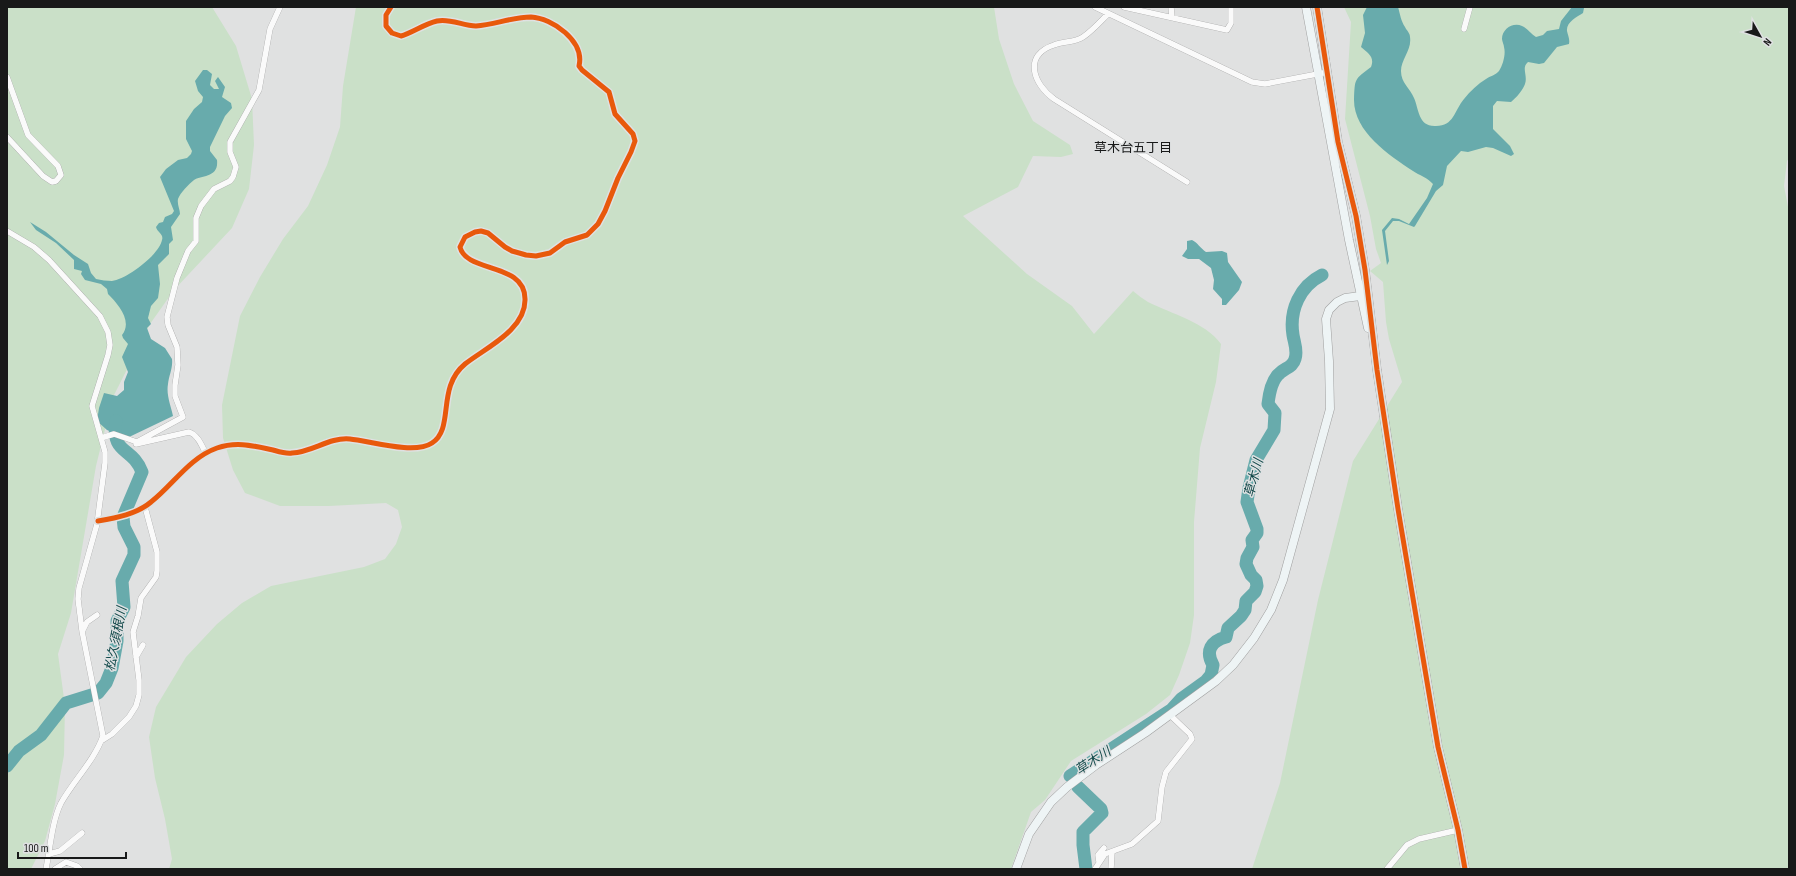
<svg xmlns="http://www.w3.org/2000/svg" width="1796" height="876" font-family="'Sofia Sans Condensed','Noto Sans JP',sans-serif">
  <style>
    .green { fill: #cae0c8 }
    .water { fill: #68abac }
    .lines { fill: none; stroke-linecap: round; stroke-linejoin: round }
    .river { stroke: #68abac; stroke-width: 13 }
    .street-casing { stroke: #9f9f9f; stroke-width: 6 }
    .secondary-casing { stroke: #9f9f9f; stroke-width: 9 }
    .street { stroke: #fafafa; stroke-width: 5.5 }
    .secondary { stroke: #eef4f5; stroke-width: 8 }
    .cycleway-casing { stroke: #dfe1e2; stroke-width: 8 }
    .cycleway { stroke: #e8590c; stroke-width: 5 }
    .labels { text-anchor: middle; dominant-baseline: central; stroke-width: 3; stroke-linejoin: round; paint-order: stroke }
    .neighbourhood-label { font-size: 13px; fill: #181919; stroke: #dfe1e2 }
    .water-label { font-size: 13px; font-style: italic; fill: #12494a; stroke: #dfe1e2 }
  </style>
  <rect width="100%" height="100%" fill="#e0e1e1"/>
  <path class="green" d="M7,7H212L236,46L252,99L254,145L249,189L232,228L174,290L150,324L113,397L96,466L71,613L58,654L65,706L64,755L55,804L45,841L31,869H7Z
    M356,7H994L999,39L1014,84L1033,121L1070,145L1073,154L1061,157L1033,156L1018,187L963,216L1027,274L1072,306L1094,334L1133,291C1138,295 1143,299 1148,302C1172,314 1205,322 1221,344L1216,382L1200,448L1194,522V615L1190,643L1179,675L1170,695L1146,714L1071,761L1045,800L1031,812L1011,869H169L172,859L165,819L155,778L149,737L156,707L186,657L217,624L242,603L271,586L364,567L385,559L396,544L402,527L398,510L386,503L329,506H280L245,493L233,470L223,438L222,405L240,316L260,277L283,239L308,206L327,165L340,127L343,86Z
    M1344,7H1789V158L1787,161L1784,186L1789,212V869H1252L1280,783L1318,600L1353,461L1402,382L1389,339L1386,322L1383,282L1370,271L1381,263L1376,249L1370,216L1345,119L1351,22Z"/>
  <path class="water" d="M1367,7H1398C1400,14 1401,21 1405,27C1407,31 1410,33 1410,37C1412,50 1401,59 1401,71C1401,83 1410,88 1414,98C1419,109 1418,127 1436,126C1454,126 1454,111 1464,99C1470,91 1478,84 1486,79C1490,76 1496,75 1499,71C1503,65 1506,54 1504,47C1504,45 1502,41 1502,39C1502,29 1513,22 1522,26C1527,28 1531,34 1536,37L1543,35L1547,31L1559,29L1561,21L1572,7L1584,8L1583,13C1577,17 1566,22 1567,31C1568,36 1570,39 1569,44L1557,47L1544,63L1539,64L1528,62C1521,68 1528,75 1525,84C1523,90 1516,98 1511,102L1497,101L1493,106V129L1510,146L1514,154L1511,156L1493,148L1486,147L1468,152L1461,151L1447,166L1443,185L1436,191L1415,226L1414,227L1399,221H1393L1385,231L1389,261L1387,265L1382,230L1392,218L1399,219L1409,224L1427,198L1433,184C1428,178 1419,175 1413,171C1389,155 1354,132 1354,100C1355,78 1354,80 1371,67C1375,57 1368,53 1361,47L1365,33L1363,15Z
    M203,70H207L212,74L210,85L214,89H219L215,81L218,77L225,87L222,97L231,103L232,108L225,116L210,147V151L217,160C219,178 201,175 194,180C189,184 180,193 178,199C177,205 180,209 180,214L171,227L173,240L169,244V254L158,265L160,284L158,298L151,306L148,318L151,324L147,328L151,339L165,348L172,359C173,368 169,375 168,384C166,395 171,406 173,416L127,438L107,430L97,421L99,408L104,393L117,396L124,390V382L128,372L122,357L128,344L123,338L122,335C133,321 118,304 108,294L107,289L101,284L85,280L81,274L82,271L74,269V260L56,243L36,230L30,222L46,232L74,255L88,264L91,273L96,279C101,280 107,281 112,281C127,279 159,255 162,240C164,234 157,232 156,227L159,223L163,222L165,217L172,214L174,211L160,177L166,169L178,160L187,158L191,154L192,151L186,139V121L194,109L202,102L203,97L198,91L195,81Z
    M1192,240C1198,243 1200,248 1206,252L1222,251L1227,253L1228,262L1242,282L1239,290L1226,305H1222V299L1213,289L1214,280L1211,268L1199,259H1188L1182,256L1187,249V241Z"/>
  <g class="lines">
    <path class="river" d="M7,766L19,751L41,735L66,703L98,693L106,683L112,668L117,641V621L124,607L122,581L134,555V547L124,527L123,517L142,472C132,446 111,455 116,421
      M1070,776L1171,710L1181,699L1206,681L1211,675L1213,665C1205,651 1211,641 1226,637L1228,628L1241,616L1245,610L1246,601L1255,592L1257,586L1256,580L1251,575L1246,564L1247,558L1253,547L1252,540L1257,533V529L1247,502L1249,488L1256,460L1274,430L1275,413L1268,404C1269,395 1272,379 1280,373C1285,368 1293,367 1295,359C1298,351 1294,342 1293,335C1289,310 1300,286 1322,275
      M1078,787L1101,809L1102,813L1083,832V845L1086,869"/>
    <g class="street-casing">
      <path id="street" d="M1095,7L1252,82L1265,84L1328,72
        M1124,7L1227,30L1231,23V7
        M1171,7L1172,17
        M1108,14C1100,22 1092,31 1083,37C1074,43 1064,41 1054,45C1023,55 1033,84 1054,99L1187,182
        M1464,29L1470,7
        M7,77L28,135L58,166L61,175L56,181L52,182L43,176L7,137
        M7,231L34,247L49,260L100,316L108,332L110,345L108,355L92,406L105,452V463L97,524L79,588L78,599L82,631L103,736C94,761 74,780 61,803C52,821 50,849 46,869
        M101,438L114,434L137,442L183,417L175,396V385L178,365L177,347L168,325L167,317L177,278L188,251L196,241V218L201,206L214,189L230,181L233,177L236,167L230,152V142L259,90L270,29L280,7
        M136,444L189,432C198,435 202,446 206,454
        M98,521C116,518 137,514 151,502C173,485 189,458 217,448C237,441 254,446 273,450C280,452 286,454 292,453C313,452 329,437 350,439C370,441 414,455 432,443C455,428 436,388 465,364C485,348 526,330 525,299C525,262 466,273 460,247L465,237L475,232L481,231L488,233L505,247L512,251L526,255L536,256L550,253L565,242L587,235L598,224L605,211L618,178L631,152L635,141L633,134L615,114L609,92L582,70L579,66C585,41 552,18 531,17C512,17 494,25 476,26C463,26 450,18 437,21C424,24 412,33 401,36L392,33L386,26V15L391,7
        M83,630L87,622L97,615
        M136,657L143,645
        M101,741L112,734L129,717L136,706L139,695V680L133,632L138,616L141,598L156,577L157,571V552L145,507
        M49,854L60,851L82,833
        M1099,862L1098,855L1104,848
        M55,869L66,862L77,866L80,869
        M1095,869L1105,854L1132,844L1158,821L1162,787L1166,772L1192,739L1190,734L1170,715
        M1111,869L1112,852
        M1387,869L1407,845L1419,839L1458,830"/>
    </g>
    <g class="secondary-casing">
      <path id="secondary" d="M1306,7L1349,240L1368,328
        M1317,7L1338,142L1356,216L1365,270L1377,370L1398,509L1438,747L1458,830L1465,869
        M1016,869L1029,834L1051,802L1067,787L1096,765L1145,733L1216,681L1233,665L1254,638L1271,610L1283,580L1330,409L1329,361L1326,319L1329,310L1337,302L1345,298L1368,295"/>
    </g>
    <use href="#street" class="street"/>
    <use href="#secondary" class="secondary"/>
    <g class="cycleway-casing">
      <path id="cycleway" d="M1317,7L1338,142L1356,216L1365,270L1377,370L1398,509L1438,747L1458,830L1465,869
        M98,521C116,518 137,514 151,502C173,485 189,458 217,448C237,441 254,446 273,450C280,452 286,454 292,453C313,452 329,437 350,439C370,441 414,455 432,443C455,428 436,388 465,364C485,348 526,330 525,299C525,262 466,273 460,247L465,237L475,232L481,231L488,233L505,247L512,251L526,255L536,256L550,253L565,242L587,235L598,224L605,211L618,178L631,152L635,141L633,134L615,114L609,92L582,70L579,66C585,41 552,18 531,17C512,17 494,25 476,26C463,26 450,18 437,21C424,24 412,33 401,36L392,33L386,26V15L391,7"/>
    </g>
    <use href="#cycleway" class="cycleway"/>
  </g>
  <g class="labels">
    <g class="neighbourhood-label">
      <text x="1133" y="148">草木台五丁目</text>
    </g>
    <g class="water-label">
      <text transform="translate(1254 478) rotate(-75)">草木川</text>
      <text transform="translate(116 639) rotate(-79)">松久須根川</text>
      <text transform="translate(1093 761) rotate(-33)">草木川</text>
    </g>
  </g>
  <rect width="1796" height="876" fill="none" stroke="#181919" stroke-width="16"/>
  <g transform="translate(1760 36) rotate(129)" stroke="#dfe1e2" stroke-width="3" paint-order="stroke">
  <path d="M0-3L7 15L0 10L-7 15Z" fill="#181919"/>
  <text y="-6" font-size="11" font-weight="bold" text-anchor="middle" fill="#181919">N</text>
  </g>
  <path d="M18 852v6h108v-6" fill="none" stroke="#181919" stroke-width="2"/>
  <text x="24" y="852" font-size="12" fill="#181919" stroke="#dfe1e2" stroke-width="3" paint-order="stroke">100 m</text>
</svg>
